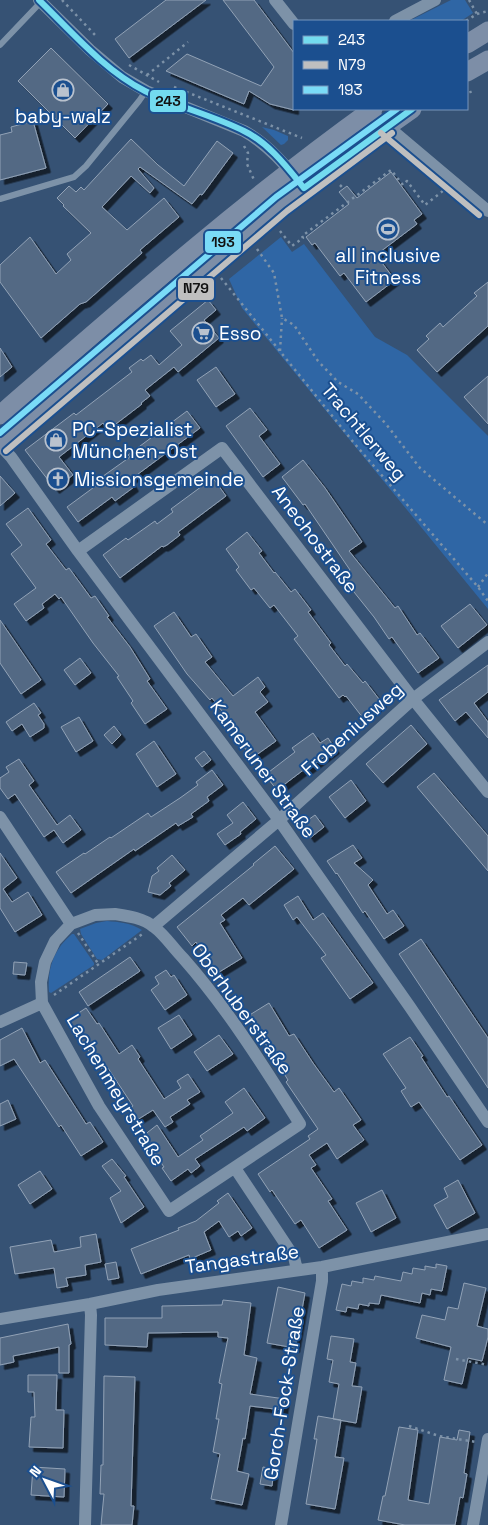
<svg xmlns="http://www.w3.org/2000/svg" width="488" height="1525" font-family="'Space Grotesk',sans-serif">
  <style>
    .green { fill: #2f66a5 }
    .building { fill: #526984; stroke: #92a2b6; filter: url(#shadow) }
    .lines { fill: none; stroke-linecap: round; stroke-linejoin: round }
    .path { stroke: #7d92a8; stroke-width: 2.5; stroke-dasharray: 2.5 4; stroke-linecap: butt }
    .lane { stroke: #7d92a8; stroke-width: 6 }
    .street { stroke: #7d92a8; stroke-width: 12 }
    .primary { stroke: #7d8ea7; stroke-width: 19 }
    .bus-1-casing { stroke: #1b4f8f; stroke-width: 10 }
    .bus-2-casing { stroke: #1b4f8f; stroke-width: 10 }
    .bus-3-casing { stroke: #1b4f8f; stroke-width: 10 }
    .bus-1 { stroke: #73dbef; stroke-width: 6 }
    .bus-2 { stroke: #bfbfbf; stroke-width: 6 }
    .bus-3 { stroke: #7adbf7; stroke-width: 6 }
    .labels { text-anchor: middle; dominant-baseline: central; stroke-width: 4; stroke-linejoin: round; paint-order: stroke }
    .poi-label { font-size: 19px; fill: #fff; stroke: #1b4f8f; text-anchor: start }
    .street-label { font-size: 19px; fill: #fff; stroke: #1b4f8f }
    .line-badge { stroke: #1b4f8f; stroke-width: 2 }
    .pale-badge-label { font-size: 14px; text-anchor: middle; font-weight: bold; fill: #111 }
  </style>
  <defs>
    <filter id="shadow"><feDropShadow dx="4.5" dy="4.5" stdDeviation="0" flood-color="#0009"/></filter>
  </defs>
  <rect width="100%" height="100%" fill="#365274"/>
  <path class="green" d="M451,0H465L473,13L461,21H409Z
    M262,127L274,130L288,136V140L284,144L281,145Z
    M281,237L292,252L304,244L375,337L407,355L488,436V609L242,308L229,279Z
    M107,921C119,922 131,923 142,930L102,960L97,959L81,934L80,929L96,923Z
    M72,934H74L94,963V965L51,993L49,992C47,968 54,949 72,934Z"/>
  <path class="building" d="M166,0H206L129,58L115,39Z
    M223,0H254L294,53V110L270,104L249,91L244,104L166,71L187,54L261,86L274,67Z
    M51,48L108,104L75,138L18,81Z
    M33,121L46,168L0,180V135L12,132L11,127Z
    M131,139L158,165L184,186L217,141L233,153L202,195L200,194L192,204L140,167L138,169L154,188L150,193L131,176L102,207L127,230L164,198L179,217L140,250L142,253L86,302L80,304L41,338L0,282V265L30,237L56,274L71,260L67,254L91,233L63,206L64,205L57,198L69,186L76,192L81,187L84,190Z
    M391,172L422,214L414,220L417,224L376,255L395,280L366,302L344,273L340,276L315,243L312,245L306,237L349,204L339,192L347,186L357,198Z
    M488,282V326L437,372L417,350L429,339L426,336L440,323L443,327L477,296L474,293Z
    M208,300L216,310L204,320L219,338L178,372L174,367L145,390L150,396L141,403L142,404L108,430L103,423L59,457L73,475L55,489L25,450L74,413L76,415L132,372L129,368L141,359L143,361L151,355L159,365L182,345L170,331Z
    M0,348L12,367L0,377Z
    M216,367L235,394L216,407L197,380Z
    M488,376V424L464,397Z
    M250,408L267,430L259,436L280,464L263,477L226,426Z
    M187,411L200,428L130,480L134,487L115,501L112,497L78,522L67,507L101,482L99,479L130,457L128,455Z
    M303,460L325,488L362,542L349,551L395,608L398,606L417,635L420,633L439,658L418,673L392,637L389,639L374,617L342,577L350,570L305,504L303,505L282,477Z
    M0,476L15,493L0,506Z
    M213,478L226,496L178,532L180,535L167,545L163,547L162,546L120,578L103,555L126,538L128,540L155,521L157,524L173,512L171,509Z
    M28,508L51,540L46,544L66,570L69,568L91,598L95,596L109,616L107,617L130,647L150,679L147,681L167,709L145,724L131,703L133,701L117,677L119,676L93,643L61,597L59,599L55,594L42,604L44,608L26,621L14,604L36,588L11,554L22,545L6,524Z
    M247,532L262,551L259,553L274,573L275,572L291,592L295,589L311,610L308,612L331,643L329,645L345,666L347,664L363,683L365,681L382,703L363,718L346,696L345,697L343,695L339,698L294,639L298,636L274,605L270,608L254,588L251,590L236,570L239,567L226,549Z
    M470,604L487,625L458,648L441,626Z
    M174,612L191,637L196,634L212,657L205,662L233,696L258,677L265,687L260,692L268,702L255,712L276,741L252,758L241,743L245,741L212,698L210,700L187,674L154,626Z
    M0,620L41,680L21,694L0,663Z
    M80,658L91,673L75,685L64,670Z
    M488,665V692L474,703L488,722V738L466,712L455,721L439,700Z
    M34,703L41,713L38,715L44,724V728L30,737L22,724L12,731L6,722Z
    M79,717L93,741L76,752L61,727Z
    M411,725L427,744L383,783L366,764Z
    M114,726L121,735L112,744L104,735Z
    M313,733L320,743L328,738L335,749L307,770L306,768L277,790L265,775L295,752L292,748Z
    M154,741L176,774L157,787L136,754Z
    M204,751L211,760L202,767L195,758Z
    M19,759L34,781L29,785L57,825L70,815L81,830L63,843L54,830L44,837L15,794L8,799L0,788V778L9,772L6,767Z
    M212,770L223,785L207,797L209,801L191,814L193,817L178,826L176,823L135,851L134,849L71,893L56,872L84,853L85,854L110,837L111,838L148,813L151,817L180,798L198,785L196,782Z
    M434,773L488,836V871L417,787Z
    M351,780L366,801L345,818L329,797Z
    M243,802L256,819L240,832L241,834L225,845L217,834L233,823L227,815Z
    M315,815L324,827L310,838L301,825Z
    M353,845L362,858L354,863L373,880L368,885L387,914L393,910L404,926L384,939L365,911L363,913L337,873L336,874L327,861Z
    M275,846L294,869L249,905L243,898L221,915L225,920L220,923L242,958L216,974L196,942L192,946L177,927L254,865L253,864Z
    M0,853L17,878L3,889L12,902L28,892L42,915L15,932L0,908Z
    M172,855L185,870L169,883L171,886L160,895L148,892L152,876L159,871L157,868Z
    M298,896L313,920L323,913L373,983L350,999L321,958L326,955L297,917L293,920L284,905Z
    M421,939L488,1038V1088L399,954Z
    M130,957L140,971L88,1006L79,992Z
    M14,962L27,963L25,975L13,974Z
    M166,970L171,977L174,975L187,995L165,1010L151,990L159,984L155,977Z
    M269,1003L289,1036L294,1034L313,1063L334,1092L339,1088L361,1120L353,1125L364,1140L337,1159L327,1143L309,1155L316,1165L311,1168L332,1199L328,1201L347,1230L319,1248L301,1220L295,1224L272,1190L270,1192L258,1174L310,1139L308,1136L318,1129L286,1082L288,1080L248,1016Z
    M86,1008L97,1024L99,1023L119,1054L132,1045L140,1057L138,1059L164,1099L181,1088L177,1081L188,1074L200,1092L187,1100L190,1104L170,1117L173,1122L165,1127L153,1110L137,1120L130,1108L133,1106L106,1065L101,1069L68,1020Z
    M179,1015L192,1035L171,1049L158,1028Z
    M22,1028L40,1063L45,1060L86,1124L90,1122L103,1142L81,1156L61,1125L59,1127L14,1059L0,1066V1040Z
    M219,1035L233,1054L207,1071L194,1052Z
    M410,1037L423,1056L421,1057L447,1097L449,1096L482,1145L460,1160L419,1102L411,1107L401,1091L406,1088L383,1054Z
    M244,1088L265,1118L247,1131L244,1127L195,1159L200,1166L191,1173L188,1169L171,1181L162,1168L164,1167L143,1136L157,1125L178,1157L203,1140L200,1136L233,1113L225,1102Z
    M8,1100L16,1119L0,1126V1104Z
    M112,1159L126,1176L124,1177L144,1207L121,1223L110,1198L121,1191L102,1166Z
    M40,1171L52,1189L30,1204L18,1185Z
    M458,1180L475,1213L447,1229L434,1205L448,1197L444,1188Z
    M382,1190L396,1218L371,1232L356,1203Z
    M228,1193L252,1228L241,1236L238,1231L229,1237L219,1221L204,1232L211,1250L190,1259L189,1255L141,1274L131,1249L179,1230L178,1228L196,1221L219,1203L217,1201Z
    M96,1234L101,1262L85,1265L86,1275L66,1278L68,1286L57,1288L54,1268L15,1274L10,1247L51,1240L54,1252L81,1247L80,1237Z
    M116,1262L119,1278L108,1280L105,1264Z
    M436,1264L447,1266L442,1291L431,1289L430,1295L422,1293L420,1303L381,1295L379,1304L369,1303V1306L359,1304L358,1309L347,1307L346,1312L336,1310L342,1284L351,1286L352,1281L363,1283V1278L374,1280L375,1276L401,1281L403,1272L412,1274L413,1268L425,1270V1266L436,1268Z
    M464,1283L486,1288L477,1326L488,1329V1337L482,1361L468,1358L462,1384L444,1380L451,1347L416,1338L422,1315L445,1320L448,1307L458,1309Z
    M278,1287L305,1293L295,1348L267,1343Z
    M223,1300L251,1303L244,1355L257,1358L250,1394L285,1399L283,1410L250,1406L245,1439L243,1438L237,1471L249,1474L242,1505L211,1499L220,1454L213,1452L219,1419H216L222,1384L219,1383L228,1338L218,1337V1332L148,1333L147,1347L105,1345V1318H162V1306L222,1305Z
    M68,1324L71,1344L69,1345V1373H59V1347L13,1356L14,1362L0,1365V1338Z
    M331,1336L354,1339L350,1362L356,1363L352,1386L362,1387L356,1423L333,1419L339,1384L329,1382L333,1360L327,1359Z
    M28,1375H57L56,1410H64L63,1448L29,1447L31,1417H35L34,1392H28Z
    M104,1376L135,1377L131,1506H134L132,1525H101L104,1494H100L101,1465H103Z
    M318,1416L341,1420L335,1457L344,1458L335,1509L306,1504L317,1439H314Z
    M399,1427L418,1430L408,1500L429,1504L440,1437L457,1440L459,1430L470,1432L464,1473L467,1474L463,1498L460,1497L455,1525H405L378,1520L383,1496H385Z
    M33,1467L65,1469L64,1497L31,1495Z
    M263,1467L274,1469L272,1486L260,1484Z"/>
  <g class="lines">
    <path class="path" d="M62,0L95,35
      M469,0L477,14
      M466,21L477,14L488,11
      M129,65L159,82
      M147,75L188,42
      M174,87L302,138
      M470,91L471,93
      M244,146L248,153L247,164L254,180
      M340,185L344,189
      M280,231L292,246L303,238L302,236L391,170L403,185L407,181L425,205L444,190
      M257,249L274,273L282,318L294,325L318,361L338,382L358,394L386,424L420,468L488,525
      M221,278L354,443L478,587L488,601
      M280,351L282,318
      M478,587L488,573
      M78,933L99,965
      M54,995L144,933
      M456,1359L488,1365
      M409,1426L439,1436L476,1442"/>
    <path class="lane" d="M0,45L41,2
      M0,199L74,177L86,166L139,101L146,91"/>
    <path class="street" d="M39,0L90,50L122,77L146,91L244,131C269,145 286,166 304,188
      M275,0L294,24
      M395,21L435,0
      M367,109L488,211
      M0,445L11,457L78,551L279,820L410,1007L488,1122
      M78,551L222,448L413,699L488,792
      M0,817L71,924
      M115,914C128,916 143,918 154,927C165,935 173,948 183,958C228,1009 264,1067 300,1124L169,1211L99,1106L42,1003L41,982L45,962L55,941L71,924L95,915Z
      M154,926L279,820L413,699L488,642
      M0,1022L42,1003
      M235,1168L294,1257L297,1270
      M0,1319L90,1304L158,1290L322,1267L488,1234
      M85,1525L91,1315L90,1304
      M281,1525L322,1281V1267
      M473,1525L488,1439"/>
    <path class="primary" d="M467,44L488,31
      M467,72L488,60
      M0,415C122,309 242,203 373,109
      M0,444L282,204L361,145L412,109"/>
    <g class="bus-1-casing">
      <path id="bus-1" d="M39,0C72,32 104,70 145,91C177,107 212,115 244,131C269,143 287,167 304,188
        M304,188L412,109"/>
    </g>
    <g class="bus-2-casing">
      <path id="bus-2" d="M381,133L479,215
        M6,451L287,211L392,133"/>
    </g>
    <g class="bus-3-casing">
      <path id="bus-3" d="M0,433L276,197L397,109"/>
    </g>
    <use href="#bus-1" class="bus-1"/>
    <use href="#bus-2" class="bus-2"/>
    <use href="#bus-3" class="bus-3"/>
  </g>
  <defs>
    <g id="shop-ring" transform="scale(1.125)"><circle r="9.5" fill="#1b4f8f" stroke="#b9c2ce" stroke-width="1.5"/><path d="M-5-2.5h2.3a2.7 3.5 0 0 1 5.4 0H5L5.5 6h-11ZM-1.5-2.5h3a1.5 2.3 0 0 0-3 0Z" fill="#b9c2ce"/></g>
    <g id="stadium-ring" transform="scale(1.125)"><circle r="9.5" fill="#1b4f8f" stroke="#b9c2ce" stroke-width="1.5"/><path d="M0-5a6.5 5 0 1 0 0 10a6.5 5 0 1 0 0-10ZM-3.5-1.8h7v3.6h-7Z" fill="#b9c2ce"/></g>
    <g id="supermarket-ring" transform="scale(1.125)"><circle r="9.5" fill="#1b4f8f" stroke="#b9c2ce" stroke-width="1.5"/><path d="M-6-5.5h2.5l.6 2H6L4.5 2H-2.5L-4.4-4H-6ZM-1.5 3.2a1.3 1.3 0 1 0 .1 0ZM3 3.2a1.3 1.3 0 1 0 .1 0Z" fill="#b9c2ce"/></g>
    <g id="church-ring" transform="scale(1.125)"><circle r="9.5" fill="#1b4f8f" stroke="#b9c2ce" stroke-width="1.5"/><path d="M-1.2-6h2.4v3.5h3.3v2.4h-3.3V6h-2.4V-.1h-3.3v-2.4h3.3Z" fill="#b9c2ce"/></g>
  </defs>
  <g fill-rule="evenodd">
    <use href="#shop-ring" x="63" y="90"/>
    <use href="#stadium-ring" x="388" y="229"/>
    <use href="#supermarket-ring" x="203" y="333"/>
    <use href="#shop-ring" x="56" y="440"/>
    <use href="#church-ring" x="58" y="479"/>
  </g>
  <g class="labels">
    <g class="poi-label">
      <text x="63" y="116" text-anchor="middle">baby-walz</text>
      <text x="388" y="255" text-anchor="middle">all inclusive<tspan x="388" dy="22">Fitness</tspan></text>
      <text x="219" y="333">Esso</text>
      <text x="72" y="429">PC-Spezialist<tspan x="72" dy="22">München-Ost</tspan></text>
      <text x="74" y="479">Missionsgemeinde</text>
    </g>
    <g class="street-label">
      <text transform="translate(364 432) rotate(50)">Trachtlerweg</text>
      <text transform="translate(315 539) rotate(53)">Anechostraße</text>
      <text transform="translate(352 729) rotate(-42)">Frobeniusweg</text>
      <text transform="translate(263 769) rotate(54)">Kameruner Straße</text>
      <text transform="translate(242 1009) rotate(54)">Oberhuberstraße</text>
      <text transform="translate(116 1090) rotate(59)">Lachenmeyrstraße</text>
      <text transform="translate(242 1259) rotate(-8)">Tangastraße</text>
      <text transform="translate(284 1393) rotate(-81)">Gorch-Fock-Straße</text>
    </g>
  </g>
  <g class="line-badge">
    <rect x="149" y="89" width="38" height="24" rx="5" fill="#73dbef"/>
    <rect x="204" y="230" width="38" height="24" rx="5" fill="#7adbf7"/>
    <rect x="177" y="277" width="38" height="24" rx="5" fill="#bfbfbf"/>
  </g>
  <g class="pale-badge-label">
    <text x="168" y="106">243</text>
    <text x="223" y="247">193</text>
    <text x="196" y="293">N79</text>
  </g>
  <rect x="293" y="20" width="175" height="90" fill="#1b4f8f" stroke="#7695bc"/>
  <rect x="303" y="36" width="25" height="8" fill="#73dbef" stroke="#7695bc"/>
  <text x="338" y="45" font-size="15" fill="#ffffff">243</text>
  <rect x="303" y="61" width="25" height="8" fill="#bfbfbf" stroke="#7695bc"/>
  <text x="338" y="70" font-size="15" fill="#ffffff">N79</text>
  <rect x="303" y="86" width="25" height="8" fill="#7adbf7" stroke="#7695bc"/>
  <text x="338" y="95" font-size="15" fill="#ffffff">193</text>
  <g transform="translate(45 1480) rotate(311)" stroke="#1b4f8f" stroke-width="4" paint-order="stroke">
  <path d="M0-4L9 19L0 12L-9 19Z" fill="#ffffff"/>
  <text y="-8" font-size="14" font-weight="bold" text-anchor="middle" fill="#ffffff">N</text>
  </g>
</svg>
